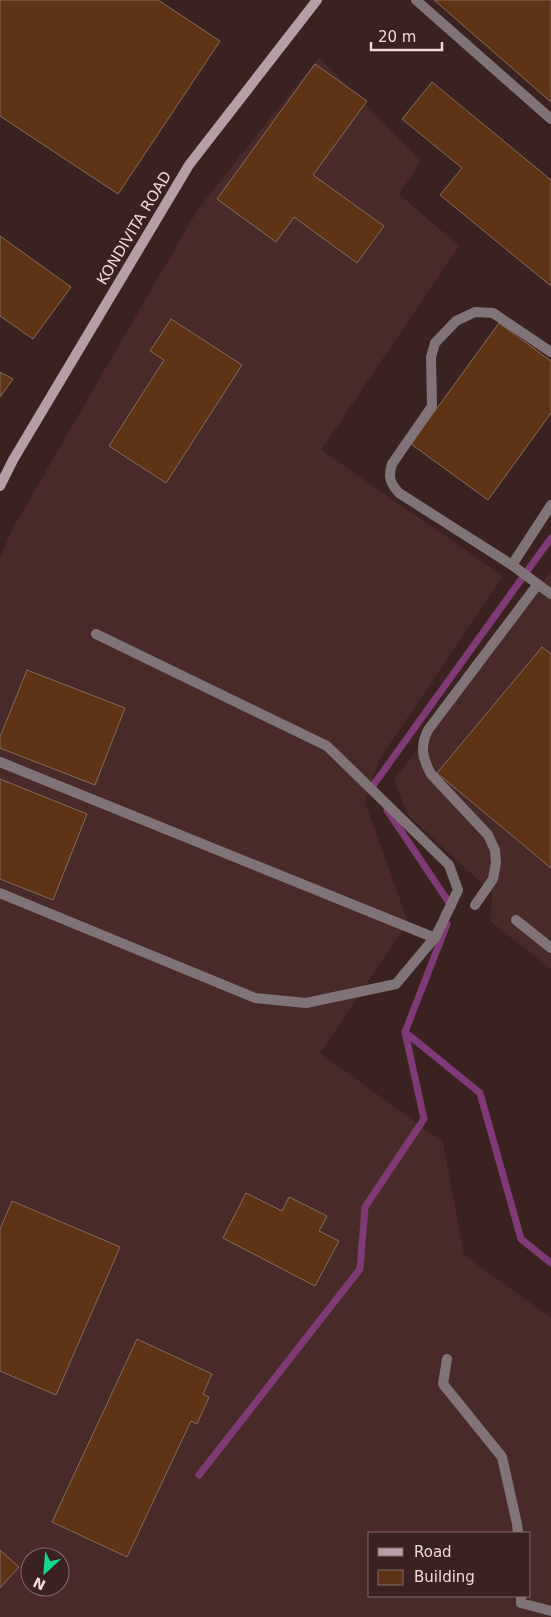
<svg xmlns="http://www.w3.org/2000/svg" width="551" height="1617" font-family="'DejaVu Sans',sans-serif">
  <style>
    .built { fill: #482b29; fill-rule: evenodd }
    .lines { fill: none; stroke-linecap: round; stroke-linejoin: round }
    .stream { stroke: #7f3a77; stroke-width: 7 }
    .building { fill: #5e3316; stroke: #856d60 }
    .lane { stroke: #817478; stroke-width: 10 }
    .secondary { stroke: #b39fa5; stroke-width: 10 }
    .labels { text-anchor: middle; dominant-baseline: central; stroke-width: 5; stroke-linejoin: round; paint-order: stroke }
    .street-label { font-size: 15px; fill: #ebdbda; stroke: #392220 }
  </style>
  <rect width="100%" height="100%" fill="#392220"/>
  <path class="built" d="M319,57L421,161L399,194L459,246L321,450L503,576L379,760L365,802L408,922L320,1053L443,1142L464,1255L551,1318V1617H0V557L13,528L198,209ZM370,1533H530V1596H370ZM30,1557H60V1587H30Z
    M551,571V969L490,921L492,893L407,814L394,780Z"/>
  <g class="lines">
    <path class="stream" d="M376,792L372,787L551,538
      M387,810L452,907
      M447,924L405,1032L480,1093L521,1239L551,1263
      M199,1475L360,1269L365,1207L424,1119L405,1032"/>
  </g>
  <path class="building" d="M0,0H158L220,41L118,194L0,116Z
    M434,0H551V102Z
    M315,64L367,101L313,175L384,226L357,263L294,217L276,242L217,199Z
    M432,82L551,180V286L440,195L462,168L402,119Z
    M0,236L71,287L33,339L0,316Z
    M171,319L242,365L166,483L109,446L164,360L150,351Z
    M499,323L551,361V413L488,500L411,444Z
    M0,372L13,379L0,397Z
    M542,647L551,654V868L437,773Z
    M27,670L125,708L95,785L0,748V737Z
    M0,779L87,814L53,900L0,879Z
    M246,1193L282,1211L289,1197L327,1216L319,1231L339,1241L315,1286L223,1238Z
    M12,1201L120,1247L56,1395L0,1371V1229Z
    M137,1339L212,1374L203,1394L209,1397L197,1424L191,1421L127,1557L52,1522Z
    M0,1550L19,1567L0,1588Z"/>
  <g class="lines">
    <path class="lane" d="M416,0L551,119
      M551,352L493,313L475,312L456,321L435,343L431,357L432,406L392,464C388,477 390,483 399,493L512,565L551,594
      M512,565L551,505
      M0,762L435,938
      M0,893L255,998L306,1003L396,984L436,936L458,890L449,865L327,746L96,634
      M475,905L493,879L496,863L495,850L488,835L431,774C422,758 420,746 428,730L538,584
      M516,920L551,948
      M447,1359L443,1384L502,1457L517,1524L518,1533
      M521,1596V1603L551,1611"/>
    <path class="secondary" d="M0,486L13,460L189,165L317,0"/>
  </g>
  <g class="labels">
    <g class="street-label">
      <text transform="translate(134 228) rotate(-59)">KONDIVITA ROAD</text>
    </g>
  </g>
  <rect x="368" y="1532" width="162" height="65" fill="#392220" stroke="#806c6a"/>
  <rect x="378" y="1548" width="25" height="8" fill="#b39fa5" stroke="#806c6a"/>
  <text x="414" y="1557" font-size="15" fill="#ebdbda">Road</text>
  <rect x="378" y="1570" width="25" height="15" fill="#5e3316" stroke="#806c6a"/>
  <text x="414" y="1582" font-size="15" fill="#ebdbda">Building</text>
  <g transform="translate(45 1572) rotate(206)"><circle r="24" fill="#392220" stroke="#806c6a"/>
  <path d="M0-4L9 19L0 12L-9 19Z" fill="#13d989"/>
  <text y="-8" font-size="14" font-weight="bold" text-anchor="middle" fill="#ebdbda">N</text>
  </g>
  <path d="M371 42v8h71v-8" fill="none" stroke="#ebdbda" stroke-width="2.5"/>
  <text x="378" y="42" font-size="15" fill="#ebdbda" stroke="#392220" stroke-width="4" paint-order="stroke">20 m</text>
</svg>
